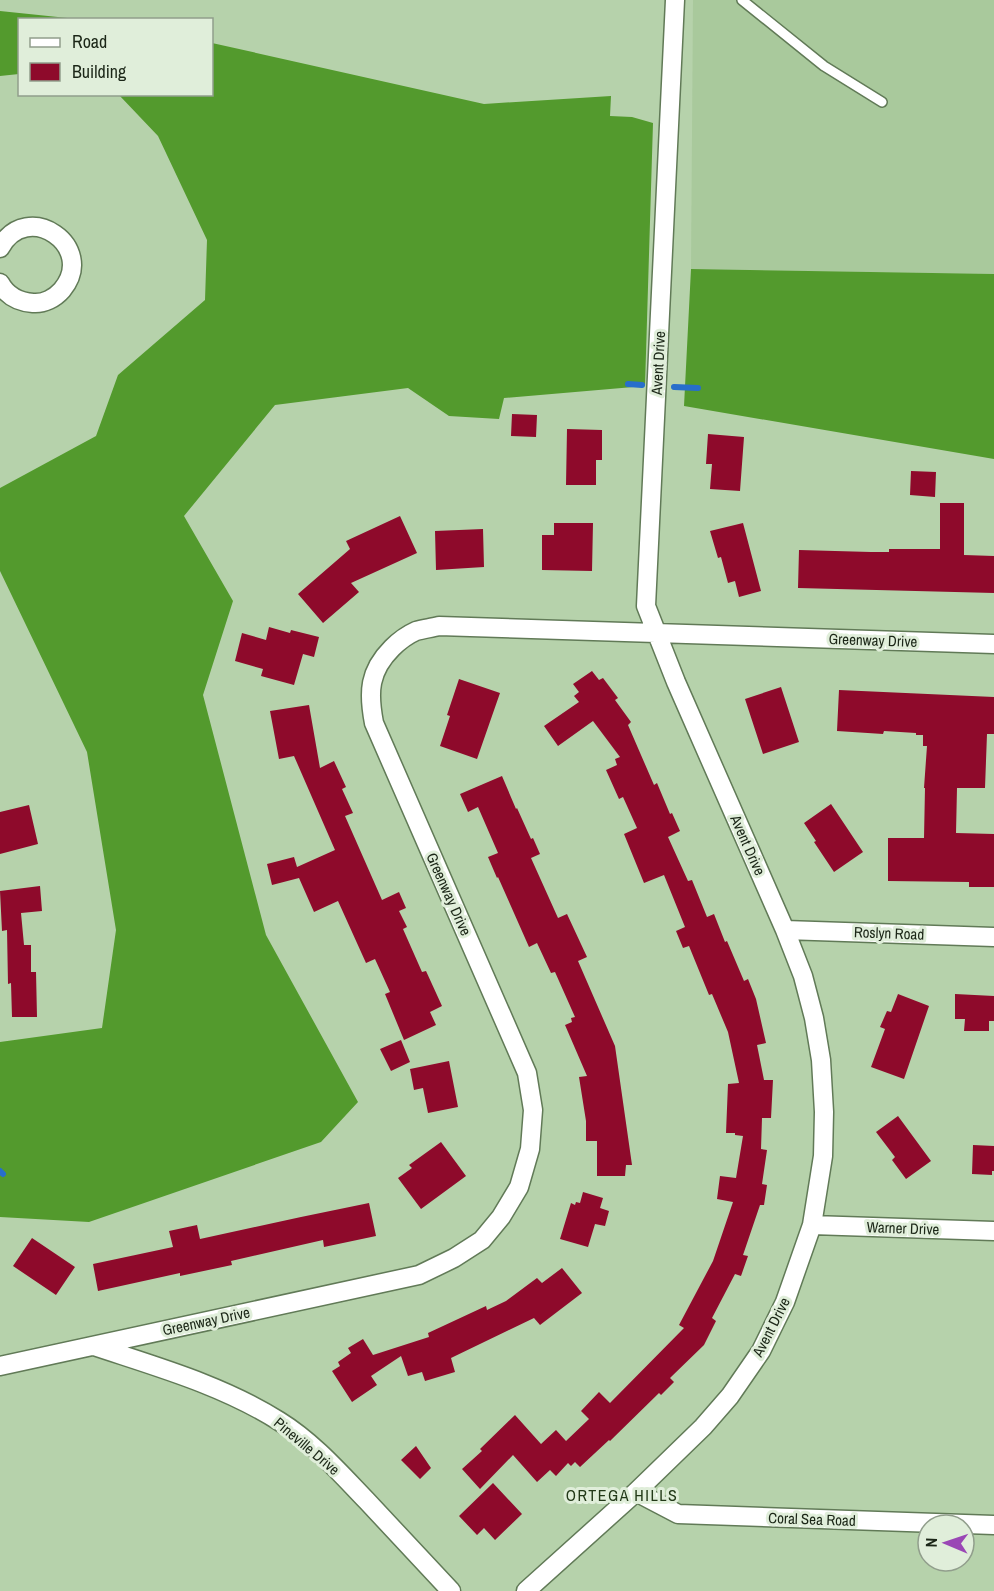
<svg xmlns="http://www.w3.org/2000/svg" width="994" height="1591" font-family="'Archivo Narrow',sans-serif">
  <style>
    .built { fill: #a9c99c }
    .forest { fill: #539a2d }
    .lines { fill: none; stroke-linecap: round; stroke-linejoin: round }
    .stream { stroke: #276ecb; stroke-width: 6 }
    .building { fill: #8e0a2b }
    .service-casing { stroke: #617a57; stroke-width: 12 }
    .minor-casing { stroke: #617a57; stroke-width: 21 }
    .service { stroke: #fff; stroke-width: 9 }
    .minor { stroke: #fff; stroke-width: 18 }
    .labels { text-anchor: middle; dominant-baseline: central; stroke-width: 6; stroke-linejoin: round; paint-order: stroke }
    .street-label { font-size: 15px; fill: #1b2617; stroke: #e0eeda }
    .neighbourhood-label { font-size: 16px; letter-spacing: 1.5px; fill: #223918; stroke: #e0eeda }
  </style>
  <rect width="100%" height="100%" fill="#b6d2ab"/>
  <path class="built" d="M693,0H994V274L691,269Z"/>
  <path class="forest" d="M0,11L77,19L20,20L19,74L0,76Z
    M212,43L484,104L611,96L610,116L632,117L653,123L645,386L504,398L499,419L449,416L408,388L275,405L184,516L233,601L203,695L266,935L358,1102L321,1142L89,1222L0,1217V1042L102,1028L116,930L87,752L0,571V488L96,436L118,375L205,300L207,240L158,136L119,95L212,94Z
    M691,269L994,274V459L684,406Z"/>
  <g class="lines">
    <path class="stream" d="M628,384L642,385
      M674,387L698,388
      M0,1171L3,1174"/>
  </g>
  <path class="building" d="M512,414L537,415L536,437L511,436Z
    M567,429L602,430V460H596V485H566Z
    M708,434L744,437L740,491L710,489L712,464H706Z
    M911,471L936,472L935,497L910,495Z
    M940,503H964V555L994,556V593L798,588L799,550L871,552H889V549H940Z
    M400,516L417,553L351,583L359,592L323,623L298,594L350,549L346,541Z
    M554,523H593L592,571L542,570V535H554Z
    M743,523L761,591L739,597L735,581L728,583L721,557L718,558L710,531Z
    M483,529L484,567L436,570L435,531Z
    M269,627L290,633L291,630L319,637L314,657L303,654L294,685L261,676L263,669L235,661L242,633L266,640Z
    M592,671L599,680L603,678L618,698L615,700L631,722L628,725L654,785L657,783L670,814L672,813L680,831L668,837L688,881L692,880L707,917L714,914L725,942L727,941L744,981L748,979L756,999L766,1043L757,1045L764,1080H773L771,1118H762L761,1149L767,1150L762,1184L767,1185L764,1205H760L743,1255L748,1256L741,1276L735,1274L712,1318L716,1321L704,1345L670,1378L674,1382L661,1395L659,1393L610,1441L609,1440L580,1467L575,1462L571,1466L568,1463L556,1476L550,1470L537,1482L513,1455L480,1489L462,1469L482,1451L480,1449L515,1415L541,1444L556,1430L566,1441L589,1419L581,1411L599,1392L610,1403L684,1328L679,1325L713,1261L733,1202L717,1199L720,1176L736,1178L743,1136L735,1135V1133H726L728,1084L739,1083L728,1032L712,994L709,995L689,946L683,948L676,931L685,927L664,875L644,883L624,834L637,828L623,797L619,799L606,770L617,765L615,759L620,757L593,721L558,746L544,726L579,702L574,696L579,692L573,684Z
    M459,679L500,693L477,759L440,746L450,716L447,715Z
    M781,687L799,742L763,754L745,699Z
    M839,690L994,697V734H987L985,788H957L956,833L994,834V887H969V882L888,881V838H924L925,788H924L927,746H923V735H916V733L884,731L883,734L837,731Z
    M309,705L320,768L334,761L346,787L342,789L353,813L345,816L382,900L399,892L406,908L399,911L407,927L403,929L422,972L426,971L442,1006L430,1012L436,1025L404,1040L385,994L390,992L375,959L366,963L338,901L314,912L299,878L272,885L267,864L294,857L297,867L335,850L294,756L279,759L270,711Z
    M502,776L516,809L517,808L531,839L533,838L540,854L531,858L558,918L567,914L587,957L578,961L615,1046L632,1165H626L625,1176H597V1141H586V1121L579,1077L587,1076L565,1025L572,1022L571,1018L575,1017L555,972L551,973L537,943L529,947L498,877L497,878L488,857L498,853L478,807L468,812L460,794Z
    M831,804L863,852L834,872L814,842L816,841L804,823Z
    M29,805L38,844L0,854V812Z
    M40,886L42,911L21,913L24,945H31V972H36L37,1017H12L11,983L8,984L7,930L2,931L0,891Z
    M898,994L929,1006L904,1079L871,1067L885,1029L880,1027L887,1011L891,1012Z
    M955,994L994,996V1021H989V1031H964L965,1019H955Z
    M401,1040L410,1062L391,1071L380,1049Z
    M449,1061L458,1107L428,1113L423,1088L414,1090L410,1069Z
    M898,1116L931,1161L906,1179L892,1160L895,1157L876,1132Z
    M441,1142L466,1176L421,1209L398,1178L412,1168L409,1165Z
    M973,1145L994,1146V1171H992V1175L972,1174Z
    M583,1192L603,1198L600,1208L609,1211L605,1226L595,1224L588,1247L560,1239L571,1203L575,1205L576,1202L580,1203Z
    M369,1203L376,1236L324,1247L323,1240L231,1261L232,1265L180,1276V1273L98,1291L93,1264L173,1247L169,1231L197,1225L200,1239L301,1217Z
    M32,1238L75,1267L56,1295L13,1266Z
    M562,1268L582,1293L540,1325L534,1318L451,1358L455,1372L425,1381L422,1372L408,1376L401,1356L371,1376L377,1385L352,1402L332,1371L340,1366L338,1362L351,1353L348,1348L363,1339L373,1355L429,1337L428,1333L486,1306L487,1310L506,1301L537,1278L542,1283Z
    M416,1446L431,1468L420,1479L401,1460Z
    M493,1483L522,1514L495,1540L484,1528L477,1535L459,1516Z"/>
  <g class="lines">
    <g class="service-casing">
      <path id="service" d="M742,0L824,66L882,102"/>
    </g>
    <g class="minor-casing">
      <path id="minor" d="M0,248C27,198 98,247 62,290C55,298 44,304 33,303C19,302 7,296 0,283
        M785,930L994,937
        M812,1225L994,1231
        M94,1346C157,1367 222,1385 279,1421C313,1442 340,1473 367,1501C395,1531 423,1561 451,1591
        M0,1366L419,1275L454,1258L482,1240L501,1217L519,1187L530,1149L533,1110L527,1073L374,723C368,692 369,671 392,648C399,641 407,635 416,631C423,629 431,628 439,626L994,644
        M636,1492L678,1514L994,1525
        M526,1591L636,1492L703,1427L730,1396L761,1351L785,1302L812,1225L823,1156L824,1112L821,1060L814,1018L803,976L785,930L676,682L646,606L675,0"/>
    </g>
    <use href="#service" class="service"/>
    <use href="#minor" class="minor"/>
  </g>
  <g class="labels">
    <g class="street-label">
      <text transform="translate(658 363) rotate(-87)">Avent Drive</text>
      <text transform="translate(873 640) rotate(2)">Greenway Drive</text>
      <text transform="translate(748 845) rotate(66)">Avent Drive</text>
      <text transform="translate(449 894) rotate(66)">Greenway Drive</text>
      <text transform="translate(889 933) rotate(2)">Roslyn Road</text>
      <text transform="translate(903 1228) rotate(2)">Warner Drive</text>
      <text transform="translate(206 1321) rotate(-12)">Greenway Drive</text>
      <text transform="translate(771 1327) rotate(-63)">Avent Drive</text>
      <text transform="translate(307 1446) rotate(40)">Pineville Drive</text>
      <text transform="translate(812 1519) rotate(2)">Coral Sea Road</text>
    </g>
    <g class="neighbourhood-label">
      <text x="622" y="1495">ORTEGA HILLS</text>
    </g>
  </g>
  <rect x="18" y="18" width="195" height="78" fill="#e0eeda" stroke="#919e8c" stroke-width="1.5"/>
  <rect x="30" y="38" width="30" height="9" fill="#ffffff" stroke="#919e8c" stroke-width="1.5"/>
  <text x="72" y="48" font-size="18" fill="#1b2617">Road</text>
  <rect x="30" y="63" width="30" height="18" fill="#8e0a2b" stroke="#919e8c" stroke-width="1.5"/>
  <text x="72" y="78" font-size="18" fill="#1b2617">Building</text>
  <g transform="translate(946 1543) rotate(272)"><circle r="28" fill="#e0eeda" stroke="#919e8c" stroke-width="1.5"/>
  <path d="M0-4.5L10 22L0 15L-10 22Z" fill="#9a47b5"/>
  <text y="-9" font-size="16" font-weight="bold" text-anchor="middle" fill="#1b2617">N</text>
  </g>
</svg>
